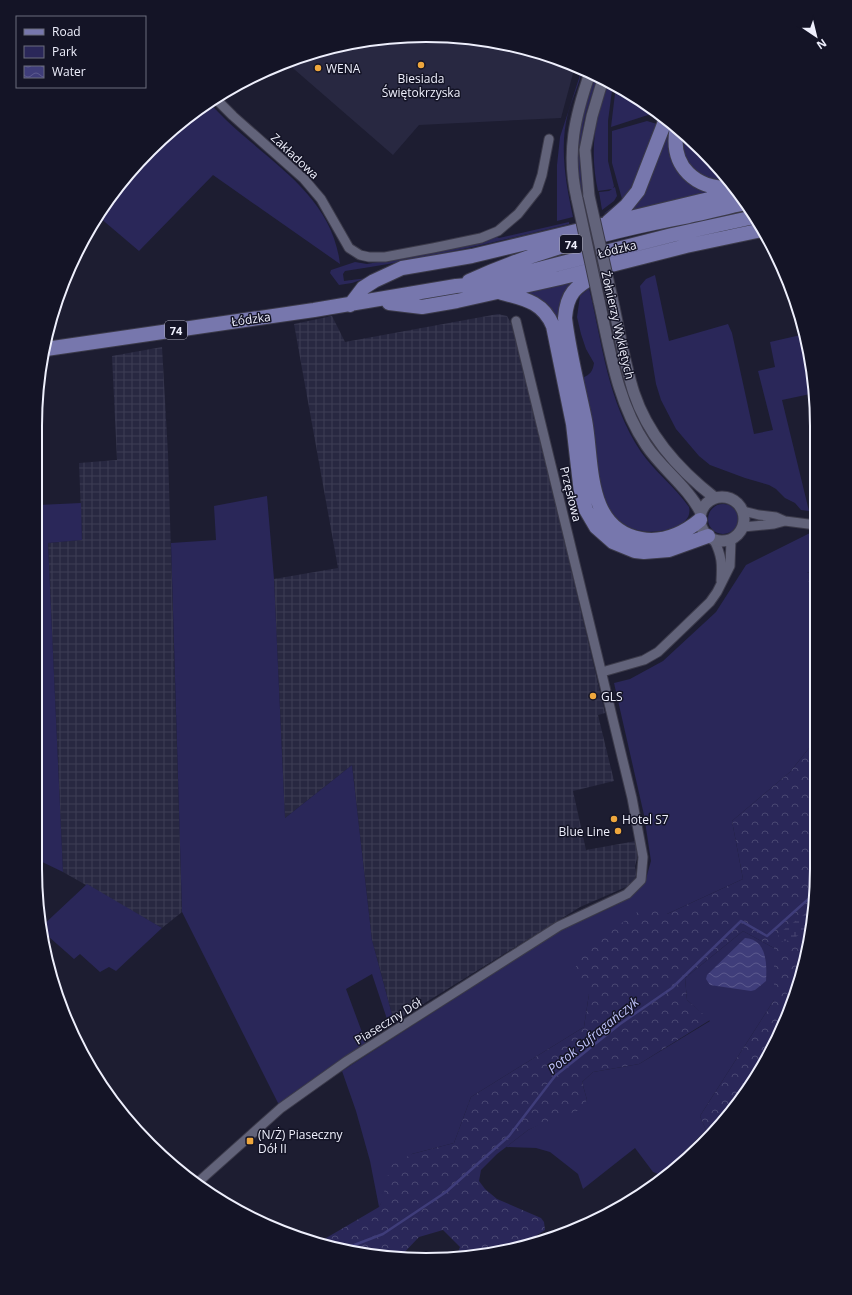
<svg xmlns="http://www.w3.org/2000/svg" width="852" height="1295" font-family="'Open Sans',sans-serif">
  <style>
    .built { fill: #282841 }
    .industrial { fill: url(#industrial-grid) }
    .green { fill: #2a2759 }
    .forest { fill: url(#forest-crowns) }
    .wetland { fill: url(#wetland-marsh) }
    .water { fill: url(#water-waves) }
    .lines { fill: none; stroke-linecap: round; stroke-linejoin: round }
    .stream { stroke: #3f3d7a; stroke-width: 2.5 }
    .minor-casing { stroke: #3b3a4a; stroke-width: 11 }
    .tertiary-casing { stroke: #3b3a4a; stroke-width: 13 }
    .primary-casing { stroke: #3b3a4a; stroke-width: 16 }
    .minor { stroke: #62637a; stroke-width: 9 }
    .tertiary { stroke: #62637a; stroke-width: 11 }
    .primary { stroke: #7777ad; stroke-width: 14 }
    .tertiary-bridge-casing { stroke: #3b3a4a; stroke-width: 13; stroke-linecap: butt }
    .tertiary-bridge { stroke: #62637a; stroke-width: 11 }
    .poi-dot { fill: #efa73d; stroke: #141426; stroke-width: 1.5 }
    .labels { text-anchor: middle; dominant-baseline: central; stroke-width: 3; stroke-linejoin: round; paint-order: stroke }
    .shield { fill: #141426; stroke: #adadbc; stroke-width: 1 }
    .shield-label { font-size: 11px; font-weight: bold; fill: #eeeffc }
    .poi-label { font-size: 12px; fill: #eeeffc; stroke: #141426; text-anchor: start }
    .street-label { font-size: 12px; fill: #eeeffc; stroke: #141426 }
    .water-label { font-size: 13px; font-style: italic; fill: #c1c4fc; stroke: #141426 }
    .rim { fill: none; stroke: #eeeffc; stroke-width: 2 }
  </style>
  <defs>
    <pattern id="industrial-grid" width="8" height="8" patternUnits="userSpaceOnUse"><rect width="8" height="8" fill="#282841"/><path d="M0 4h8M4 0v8" fill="none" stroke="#3d3d54"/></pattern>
    <pattern id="forest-crowns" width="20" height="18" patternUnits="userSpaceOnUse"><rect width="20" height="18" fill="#2a2759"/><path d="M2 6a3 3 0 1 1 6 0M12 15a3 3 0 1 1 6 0" fill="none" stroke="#494772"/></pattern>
    <pattern id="wetland-marsh" width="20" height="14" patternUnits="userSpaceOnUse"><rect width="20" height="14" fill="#2a2759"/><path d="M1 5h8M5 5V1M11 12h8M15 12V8" fill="none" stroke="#494772"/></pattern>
    <pattern id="water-waves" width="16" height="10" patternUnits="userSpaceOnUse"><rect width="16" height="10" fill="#3f3d7a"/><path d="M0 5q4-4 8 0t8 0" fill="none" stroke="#5b598e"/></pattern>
  </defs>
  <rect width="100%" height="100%" fill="#1d1d31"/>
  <path class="built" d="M401,36L477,38L552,56L575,66L561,118L419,125L393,155L287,63L325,48Z"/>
  <path class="industrial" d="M498,314L507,316L514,328L605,713L598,715L614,781L573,791L586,850L636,841L639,851L635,866L636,875L634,882L626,887L580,907L394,1022L372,940L352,765L285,818L274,579L338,568L294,324L332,316L345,342Z
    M162,347L168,454L182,912L162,928L63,872L48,543L82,540L79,463L117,460L112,356Z"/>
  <path class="green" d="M582,69C580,83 572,99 568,113C559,147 566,184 573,217L557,221V165L560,137Z
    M595,75L598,77C594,89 590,101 586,113C578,144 580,178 587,209L585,210C578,178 574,149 581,117C584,103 590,89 595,75Z
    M610,82L613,83L608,121V161L614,186L613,188L615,187L617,196L614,201L602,210L599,192L609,191L612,189L598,191C590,156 593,115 610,82Z
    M616,85L622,88L660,115L659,117L651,114L611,127Z
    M209,102C255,156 331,187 340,264L213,175L139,251L99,217L132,168L188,116Z
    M647,121L657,124L632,191L611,210L603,214L614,206L622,199L612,163V131Z
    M670,122L671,144L711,192L629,213Z
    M683,133L696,145L698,157H701C709,173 718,169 728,179C699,186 677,161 683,133Z
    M569,222V224C495,242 421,260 345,271L343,274L344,281L367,278L352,283L339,285L330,273L331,270L355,262L367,264L466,246L497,237L499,238Z
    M655,275L669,341L728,324L732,333L754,434L773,430L758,371L775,367L770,342L805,334L815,393L782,400L809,511L801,510L795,503L785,498L776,489L769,485L745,478L710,465L699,456L676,429L661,400L656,384L640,286L646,279Z
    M576,280L577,282C564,293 560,306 561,323C566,353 574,383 579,413C582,427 584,441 585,455C588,485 590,516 617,534C627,541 639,544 651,544C665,544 684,540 694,530L697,535C680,539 670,548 650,548C638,548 626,544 616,538C578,513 584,465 578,427C575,406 570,385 566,364C563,350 561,336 556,322C548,304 540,299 522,293Z
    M589,288C603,346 607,400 641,452C655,472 675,487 689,507C694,528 658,534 643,531C631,530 620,523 612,514C599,498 596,464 593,444C589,422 585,400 582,378C590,375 593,371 594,363L586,349L581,334L577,317L580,296Z
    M267,496L274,579L285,818L352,765L372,940L394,1022L389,1025L372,974L346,989L366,1043L279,1105L182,912L171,543L216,540L214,506Z
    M81,503L82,540L48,543L63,872L38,860V505Z
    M708 519a15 15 0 1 1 30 0a15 15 0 1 1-30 0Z
    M816,530L815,574L807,572L815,611L814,742L790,772L732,821L743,879L667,914L589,994L584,1027L471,1097L454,1143L412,1154L379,1207L370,1161L356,1111L342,1071L561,930L610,908L628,898L645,882L651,861L644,815L614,683L630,679L663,661L716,612L746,565Z
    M87,884L162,928L116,971L109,967L100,972L80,954L74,959L40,929V928Z
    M743,931L774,948V1000L700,1116L706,1130L661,1175L653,1172L635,1148L583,1189L578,1174L550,1152L536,1148L506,1147L528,1130L587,1100L582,1082L593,1072L639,1064L710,1021L687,1000L685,978Z"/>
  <path class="forest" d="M806,572L815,574V611Z
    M814,742V920L777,1042L720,1127L712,1133L706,1130L700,1116L774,1000V948L743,931L685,978L687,1000L710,1020L639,1064L593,1072L582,1082L587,1100L580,1110L546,1122L528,1130L497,1154L481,1170L479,1181L485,1189L497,1199L541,1218L544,1222L545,1230L516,1249L455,1259L460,1247L443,1230L419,1237L398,1259L321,1241L379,1207L382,1201L390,1166L412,1154L454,1143L471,1097L584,1027L589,994L571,974L585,953L596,941L646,906L667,914L743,879L732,821L790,772Z"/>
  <path class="wetland" d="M814,907L813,924L792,940L779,942L778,934Z"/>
  <path class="water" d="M745,938C767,939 767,965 766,981L755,990L751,991L710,985L706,979L707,975Z"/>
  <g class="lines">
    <path class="stream" d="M349,1247L383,1234L446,1192L509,1136L555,1076L620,1024L672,988L741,921L767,936L814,894"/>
    <g class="minor-casing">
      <path id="minor" d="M216,99L233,116L304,179L321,199L349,248L360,255L369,257H385L433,248L481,238L498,231L518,214L537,190L542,175L549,139
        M743,511L759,515L776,517L785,521L816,525
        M743,527L774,524L785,521
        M714,540C722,556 722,564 721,581
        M602,672L644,660L658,652L681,630L710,602L717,592L730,566L731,540
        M196,1184L281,1108L347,1061L559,926L627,894L641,880L643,857L632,798L516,321"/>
    </g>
    <g class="tertiary-casing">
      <path id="tertiary" d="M589,196L585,150L592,116L603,79
        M577,199C566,153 575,116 590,73
        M612,298C619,329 624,362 634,393C648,435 680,471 715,498
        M599,301C610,350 617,402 646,445C662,469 688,487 701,513
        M700 519a22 22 0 1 1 44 0a22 22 0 1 1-44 0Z"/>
    </g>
    <g class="primary-casing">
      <path id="primary" d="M677,127C669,167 696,190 734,188
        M608,222L626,206L638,191L666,119
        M599,273C578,286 567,290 565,318C569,352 578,386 585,420C593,462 585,529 641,539C663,543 683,534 700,520
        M469,281C539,249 614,230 689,216C708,212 727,207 746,203
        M502,293C525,299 543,302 553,326L573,424L581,493L586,510L596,527L613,542L635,551L644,552L669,550L708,536
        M389,303L422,307L457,301L560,278L686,246L762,230
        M350,305L363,288L374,281L402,268L472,256L738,192
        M46,349L314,310L456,286L480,284L672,235L754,217"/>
    </g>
    <use href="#minor" class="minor"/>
    <use href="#tertiary" class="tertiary"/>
    <use href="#primary" class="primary"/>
    <g class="tertiary-bridge-casing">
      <path id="tertiary-bridge" d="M589,196L612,298
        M577,199L599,301"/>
    </g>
    <use href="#tertiary-bridge" class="tertiary-bridge"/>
  </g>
  <g class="poi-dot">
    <circle cx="421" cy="65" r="4"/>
    <circle cx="318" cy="68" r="4"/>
    <circle cx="593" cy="696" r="4"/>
    <circle cx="614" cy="819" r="4"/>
    <circle cx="618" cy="831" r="4"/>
    <rect x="246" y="1137" width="8" height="8" rx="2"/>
  </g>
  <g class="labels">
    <g class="shield">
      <rect x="560" y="235" width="22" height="18" rx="3"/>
      <rect x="165" y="321" width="22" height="18" rx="3"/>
    </g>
    <g class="shield-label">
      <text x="571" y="244">74</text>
      <text x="176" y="330">74</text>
    </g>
    <g class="poi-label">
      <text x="326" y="68">WENA</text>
      <text x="421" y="78" text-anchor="middle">Biesiada<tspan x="421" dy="14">Świętokrzyska</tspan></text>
      <text x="601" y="696">GLS</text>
      <text x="622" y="819">Hotel S7</text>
      <text x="610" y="831" text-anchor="end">Blue Line</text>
      <text x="258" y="1134">(N/Ż) Piaseczny<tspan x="258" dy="14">Dół II</tspan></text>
    </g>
    <g class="street-label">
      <text transform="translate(295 156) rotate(43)">Zakładowa</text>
      <text transform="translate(617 249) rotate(-14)">Łódzka</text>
      <text transform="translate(251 319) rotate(-8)">Łódzka</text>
      <text transform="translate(618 325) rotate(77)">Żołnierzy Wyklętych</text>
      <text transform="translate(571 494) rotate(76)">Przęsłowa</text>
      <text transform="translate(388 1021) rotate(-32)">Piaseczny Dół</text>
    </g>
    <g class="water-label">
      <text transform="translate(593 1035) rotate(-39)">Potok Sufragańczyk</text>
    </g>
  </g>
  <path d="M0 0H852V1295H0ZM426 42H426A384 384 0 0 1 810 426V869A384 384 0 0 1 426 1253H426A384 384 0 0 1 42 869V426A384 384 0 0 1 426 42Z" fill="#141426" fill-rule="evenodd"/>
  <path class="rim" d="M426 42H426A384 384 0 0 1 810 426V869A384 384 0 0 1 426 1253H426A384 384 0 0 1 42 869V426A384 384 0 0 1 426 42Z"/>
  <rect x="16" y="16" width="130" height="72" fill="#141426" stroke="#6b6c7c"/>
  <rect x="24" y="29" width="20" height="6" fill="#7777ad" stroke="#6b6c7c"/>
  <text x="52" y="36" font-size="12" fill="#eeeffc">Road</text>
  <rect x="24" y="46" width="20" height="12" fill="#2a2759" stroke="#6b6c7c"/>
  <text x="52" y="56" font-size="12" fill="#eeeffc">Park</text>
  <rect x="24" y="66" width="20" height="12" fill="url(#water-waves)" stroke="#6b6c7c"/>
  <text x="52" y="76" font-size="12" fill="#eeeffc">Water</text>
  <g transform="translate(816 36) rotate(145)" stroke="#141426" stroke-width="3" paint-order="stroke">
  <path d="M0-3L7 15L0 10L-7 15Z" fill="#eeeffc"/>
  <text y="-6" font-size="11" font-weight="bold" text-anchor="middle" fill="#eeeffc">N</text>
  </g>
</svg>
